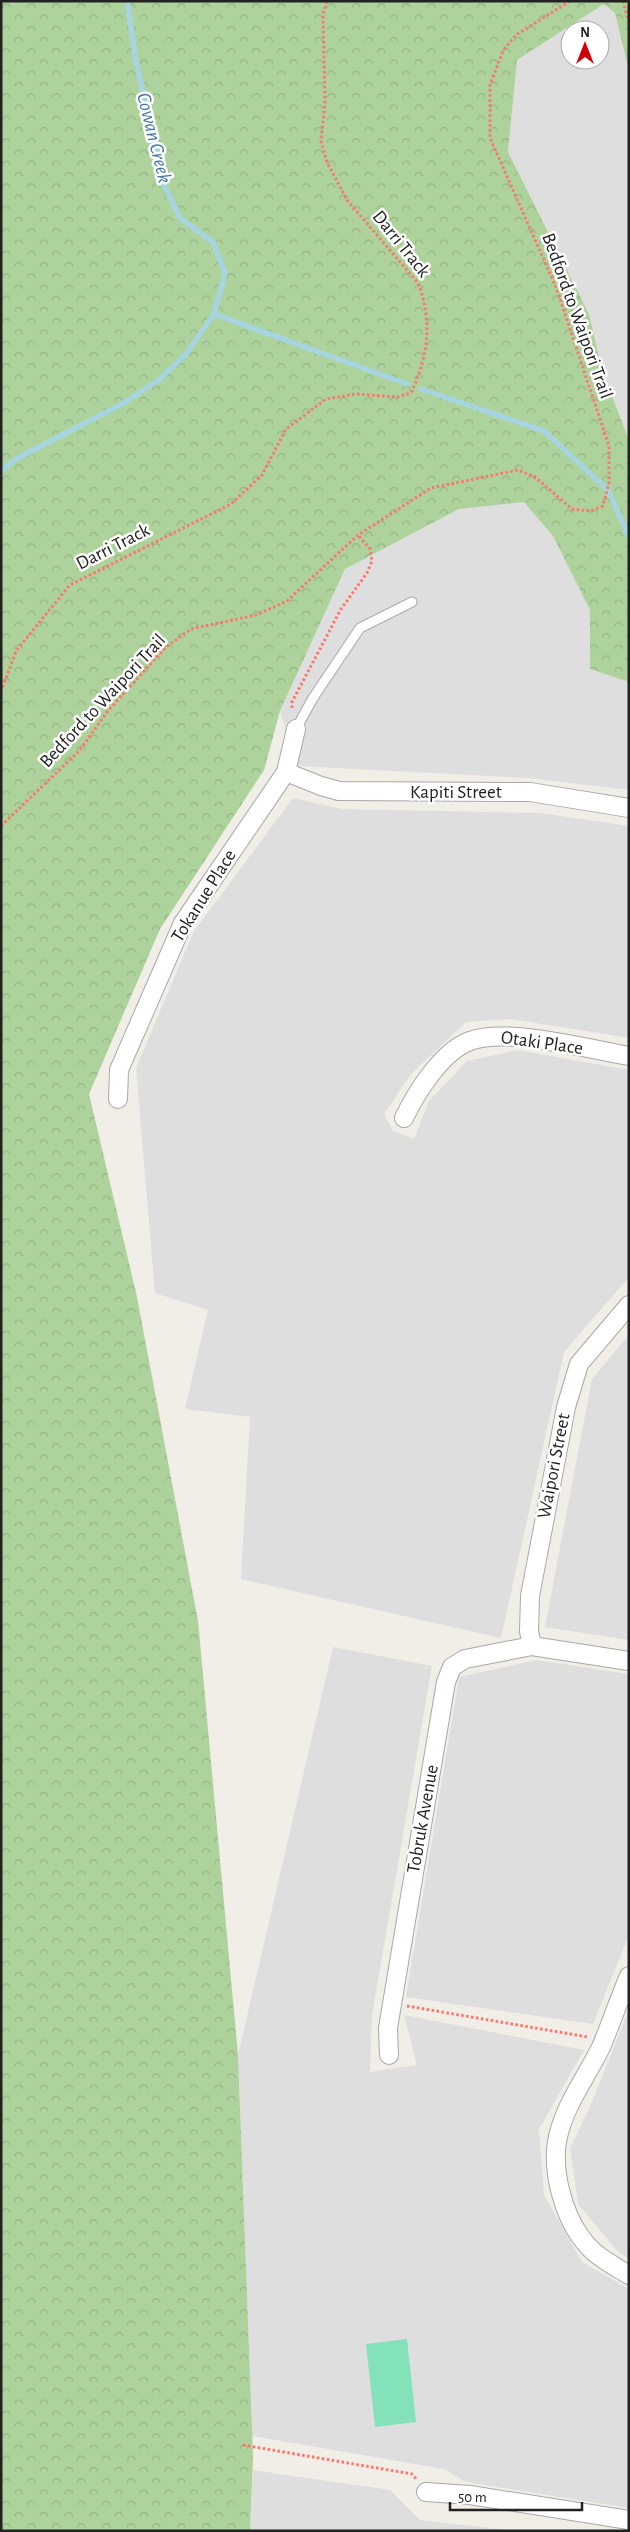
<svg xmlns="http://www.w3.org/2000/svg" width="630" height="2532" font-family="'Alegreya Sans',sans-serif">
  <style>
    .residential { fill: #dfdede; fill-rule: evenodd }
    .forest { fill: url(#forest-crowns) }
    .pitch { fill: #83e2ba }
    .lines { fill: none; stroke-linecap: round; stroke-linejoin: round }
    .stream { stroke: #a6d5e0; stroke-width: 5.5 }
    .lane-casing { stroke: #a8a8a8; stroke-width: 11 }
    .street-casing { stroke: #a8a8a8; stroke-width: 20 }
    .path { stroke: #fe766b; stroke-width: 3; stroke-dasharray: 2.5 2.5; stroke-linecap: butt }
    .lane { stroke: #fff; stroke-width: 9 }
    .street { stroke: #fff; stroke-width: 18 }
    .labels { text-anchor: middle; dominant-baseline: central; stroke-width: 5; stroke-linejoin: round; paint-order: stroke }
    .street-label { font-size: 19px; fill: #212121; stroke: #fff }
    .water-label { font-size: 20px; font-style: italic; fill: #4377a4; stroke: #fff }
  </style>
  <defs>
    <pattern id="forest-crowns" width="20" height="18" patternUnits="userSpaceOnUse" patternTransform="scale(1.25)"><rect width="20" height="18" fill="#add29b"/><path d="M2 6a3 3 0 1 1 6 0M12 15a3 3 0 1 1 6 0" fill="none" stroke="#95b485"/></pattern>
  </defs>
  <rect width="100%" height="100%" fill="#f1ede7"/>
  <path class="residential" d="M604,4L615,12L629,71V440L602,370L589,314L508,152L517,60ZM570,30H600V60H570Z
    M524,501L553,536L590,610V669L629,682V790L528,778L297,766L280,711L345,569L459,509Z
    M293,798L342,809L541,813L629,826V1038L511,1019L466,1022L410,1075L384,1114L393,1131L414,1139L429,1101L467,1061L518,1050L629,1070V1277L564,1352L501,1638L241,1579L250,1417L185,1409L208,1310L155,1293L136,1068L194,931Z
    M629,1335V1640L545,1627L592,1379Z
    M333,1647L432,1666L372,2015L370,2072L417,2065L404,2015L584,2050L539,2129L544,2195L582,2262L629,2289V2508L466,2482L444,2469L252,2436L238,2055Z
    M537,1660L629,1674V1935L593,2024L406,1997L459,1677Z
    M629,2010V2258L619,2253L578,2204L570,2148L589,2109Z
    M253,2470L390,2490L420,2520L515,2531H250Z"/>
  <path class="forest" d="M1,1L629,2V71L615,13L604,4L517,60L508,152L589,314L602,370L629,440V682L590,669V610L553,536L524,502L459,509L345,569L280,711L264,770L160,929L89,1094L137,1297L198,1621L238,2055L253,2456L250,2531H1Z"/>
  <path class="pitch" d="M407,2339L416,2422L375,2427L366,2344Z"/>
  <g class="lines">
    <path class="stream" d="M214,314L407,384
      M421,389L544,431L608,490L629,537
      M1,471L16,459L122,404L159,380L186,354L214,314L225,273L213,242L180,218L163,183L136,60L127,1"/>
    <g class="lane-casing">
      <path id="lane" d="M296,729L313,698L360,628L412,602"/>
    </g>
    <g class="street-casing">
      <path id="street" d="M286,772L321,786L339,791L530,792L629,808
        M118,1099L119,1070L183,923L286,772L296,729
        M404,1118C416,1093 442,1051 470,1041C507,1027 588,1049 629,1056
        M532,1646L529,1631L530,1596L566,1407L579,1364L629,1305
        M629,1976C619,1999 611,2024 601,2047C588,2074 569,2099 560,2129C548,2167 564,2225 594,2252C604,2261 618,2268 629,2275
        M389,2055L388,2028L446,1682L452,1667L465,1659L532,1646L629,1661
        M426,2492L470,2495L629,2520"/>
    </g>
    <path class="path" d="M623,1L629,23
      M1,692L16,651L70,585L231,504L262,475L286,429L326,399L356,394L397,397L411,393C428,357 433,320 418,283L347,200L327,162L321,141L325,103L323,14L327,1
      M292,708V702L341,609L367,573L372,561L370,549L358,535
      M1,826L80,750L107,712L165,648L191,629L256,615L287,601L358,535L431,488L518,470L535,477L572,509L591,511L603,506L609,483V446L556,287L490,138V85L503,51L516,35L570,1
      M407,2006L588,2037
      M243,2445L412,2474L417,2480"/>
    <use href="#lane" class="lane"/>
    <use href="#street" class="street"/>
  </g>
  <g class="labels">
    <g class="street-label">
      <text transform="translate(401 244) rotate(51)">Darri Track</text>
      <text transform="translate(577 316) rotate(70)">Bedford to Waipori Trail</text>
      <text transform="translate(113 547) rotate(-27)">Darri Track</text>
      <text transform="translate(103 701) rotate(-47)">Bedford to Waipori Trail</text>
      <text x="456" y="792">Kapiti Street</text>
      <text transform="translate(204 896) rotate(-58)">Tokanue Place</text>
      <text transform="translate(542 1043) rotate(8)">Otaki Place</text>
      <text transform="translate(554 1466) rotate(-79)">Waipori Street</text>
      <text transform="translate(423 1819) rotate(-80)">Tobruk Avenue</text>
    </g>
    <g class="water-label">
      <text transform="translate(154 138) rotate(76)">Cowan Creek</text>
    </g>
  </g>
  <rect width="630" height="2532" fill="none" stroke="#212121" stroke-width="5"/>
  <g transform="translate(585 45)"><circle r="24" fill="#ffffff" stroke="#a6a6a6"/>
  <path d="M0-4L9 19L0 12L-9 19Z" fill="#d10007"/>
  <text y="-8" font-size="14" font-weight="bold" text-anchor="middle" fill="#212121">N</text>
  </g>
  <path d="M450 2502v8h132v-8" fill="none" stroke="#212121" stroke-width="2.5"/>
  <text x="458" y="2502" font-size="15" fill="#212121" stroke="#ffffff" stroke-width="4" paint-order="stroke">50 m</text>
</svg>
